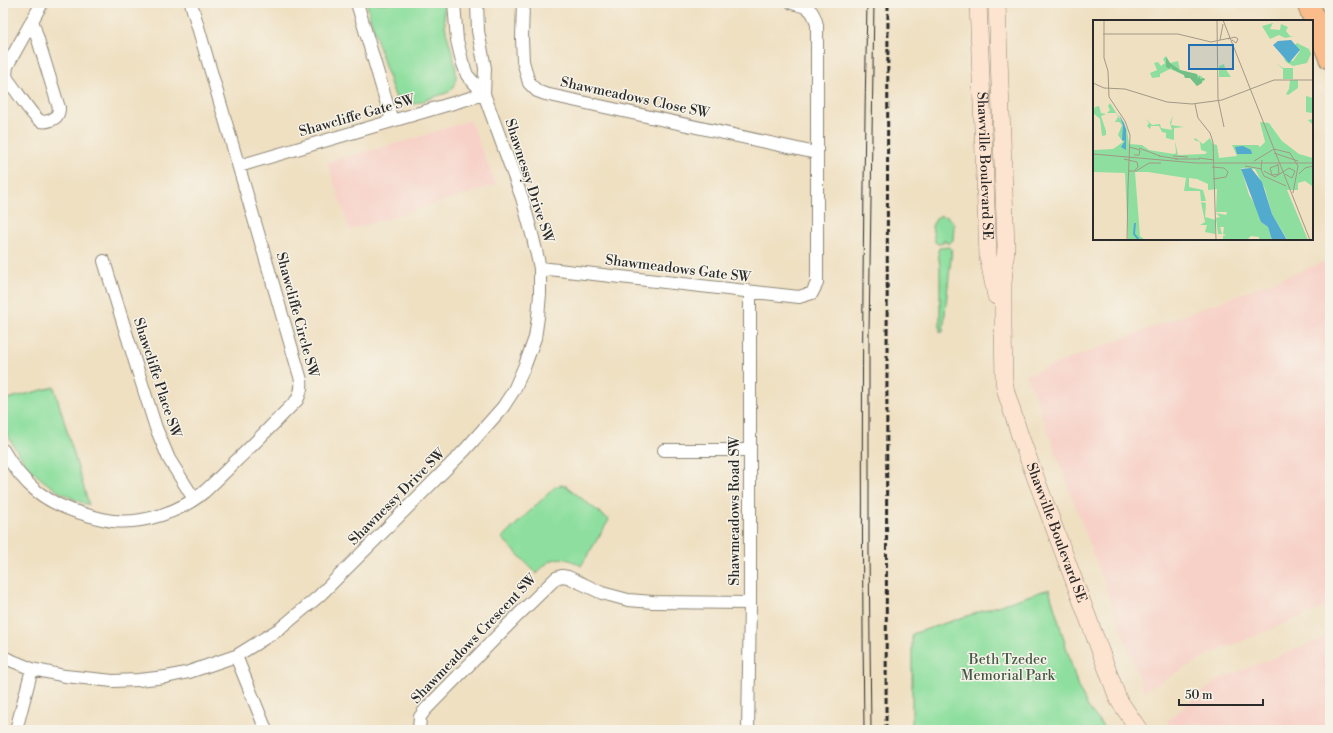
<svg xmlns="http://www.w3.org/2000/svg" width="1333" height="733" font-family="'Libre Bodoni',serif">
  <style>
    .built { fill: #f7d1c8 }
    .green { fill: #8edf9f; stroke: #5c8565 }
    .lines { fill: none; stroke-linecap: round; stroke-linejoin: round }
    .street-casing { stroke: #8d8676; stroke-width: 14 }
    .secondary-casing { stroke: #8d8676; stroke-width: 18 }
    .highway-casing { stroke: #8d8676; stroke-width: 24 }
    .street { stroke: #fff; stroke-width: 12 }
    .secondary { stroke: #fde4d0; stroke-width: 17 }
    .highway { stroke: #f9bc8a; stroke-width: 22 }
    .tram { stroke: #2b2b2b; stroke-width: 1 }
    .rail { stroke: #2b2b2b; stroke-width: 3; stroke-dasharray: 6 3; stroke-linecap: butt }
    .labels { text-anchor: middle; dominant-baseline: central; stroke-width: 3; stroke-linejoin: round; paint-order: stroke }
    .street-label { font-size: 14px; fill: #2b2b2b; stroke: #f7f3e8 }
    .park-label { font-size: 14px; fill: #445848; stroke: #f7f3e8 }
    .inset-river { fill: none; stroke: #52abcf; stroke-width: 2 }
    .inset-road { fill: none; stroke: #a19886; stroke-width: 1 }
    .view { fill: #1f6fb2; fill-opacity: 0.15; stroke: #1f6fb2; stroke-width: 2 }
    .inset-edge { fill: none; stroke: #2b2b2b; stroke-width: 2 }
  </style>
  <rect width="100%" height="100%" fill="#f7f3e8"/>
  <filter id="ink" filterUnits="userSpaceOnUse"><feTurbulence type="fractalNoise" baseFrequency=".025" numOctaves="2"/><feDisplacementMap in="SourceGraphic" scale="8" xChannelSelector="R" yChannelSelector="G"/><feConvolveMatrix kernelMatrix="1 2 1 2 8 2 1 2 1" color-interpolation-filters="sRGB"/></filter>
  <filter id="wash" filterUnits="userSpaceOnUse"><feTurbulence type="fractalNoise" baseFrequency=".012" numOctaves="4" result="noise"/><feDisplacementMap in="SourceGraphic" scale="16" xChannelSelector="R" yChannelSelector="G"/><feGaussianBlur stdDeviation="0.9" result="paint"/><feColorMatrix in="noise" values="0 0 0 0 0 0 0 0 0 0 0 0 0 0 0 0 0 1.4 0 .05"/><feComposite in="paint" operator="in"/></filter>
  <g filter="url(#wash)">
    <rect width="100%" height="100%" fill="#efe0c2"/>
    <path class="built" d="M470,120L496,185L350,230L327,162L413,139Z
      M1330,260V605L1210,654L1144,691L1027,375Z
      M1330,636V730H1174L1167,721L1219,679Z"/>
    <path class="green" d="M367,3H444C444,10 444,18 445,25C447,43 466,78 449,92L414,104H407L396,98L391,85L369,14Z
      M939,216L948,217L954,224L953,240L950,243H946L945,240L943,241L944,243L938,244L935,242L932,226L936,219Z
      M950,247L952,249L943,332H940V267L938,251L939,248Z
      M54,387L89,505C55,493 28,474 11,441C7,435 4,429 3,421C2,414 3,407 3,400Z
      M560,485L566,486L609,520L581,566C563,554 550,556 537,574L502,538L555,487Z
      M1049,589L1078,687L1088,707L1106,730H912V634Z"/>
  </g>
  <g filter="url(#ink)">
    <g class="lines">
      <g class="street-casing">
        <path id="street" d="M357,3L392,121
          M477,3L478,31L485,68L484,94
          M523,3L522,38L523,61L529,83L537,91L545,94L816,153
          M32,20L59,108C59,114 56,118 51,120C47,122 42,122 39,120C31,115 15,88 8,80L6,75L7,66L42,3
          M239,166L484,94
          M104,261L137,368L156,428L169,459L194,499
          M540,268L799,297L812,293L817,283V25C813,8 808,7 792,3
          M3,450C24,486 46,504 87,515C95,517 104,520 113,521C144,524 180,512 204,492C215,482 226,471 237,460C257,441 277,420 297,400C301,393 302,388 301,380L191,3
          M664,450H750
          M236,656L266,730
          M3,657L32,669L65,676L113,681L138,680L166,677L189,672L236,656L281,628L319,596L465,450L503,407L514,390L525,365L535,338L538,317L540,294V268L533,238L522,198L484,94L467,75L462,61L457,40L454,3
          M16,730L32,669
          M419,730L420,717L425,710L513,620L556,578L562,576L568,577L602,593L628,600L653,602L750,603
          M748,730L750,603V292"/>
      </g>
      <g class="secondary-casing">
        <g id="secondary">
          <path id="s1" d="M978,3L988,256L996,296"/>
          <path id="s2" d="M997,3L1006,247L1003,284V327L1004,381L1006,392L1020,436L1113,685L1118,699L1139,730"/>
        </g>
      </g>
      <g class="highway-casing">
        <path id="highway" d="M1308,3L1330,58"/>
      </g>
      <use href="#street" class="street"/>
      <use href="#secondary" class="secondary"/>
      <use href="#highway" class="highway"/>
      <path class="tram" d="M864,730C861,488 862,245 867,3
        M871,730L869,552V334L874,3"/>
      <path class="rail" d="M886,730L888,3"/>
    </g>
  </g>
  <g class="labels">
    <g class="street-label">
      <text transform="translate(635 98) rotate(12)">Shawmeadows Close SW</text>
      <text transform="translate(357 116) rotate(-16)">Shawcliffe Gate SW</text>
      <text stroke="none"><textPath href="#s1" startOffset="163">Shawville Boulevard SE</textPath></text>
      <text transform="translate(529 181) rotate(72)">Shawnessy Drive SW</text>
      <text transform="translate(678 269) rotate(7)">Shawmeadows Gate SW</text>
      <text transform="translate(297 315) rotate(75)">Shawcliffe Circle SW</text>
      <text transform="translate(157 378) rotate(72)">Shawcliffe Place SW</text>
      <text transform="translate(397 497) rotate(-45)">Shawnessy Drive SW</text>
      <text transform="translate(735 511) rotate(-90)">Shawmeadows Road SW</text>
      <text stroke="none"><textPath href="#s2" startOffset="539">Shawville Boulevard SE</textPath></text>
      <text transform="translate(474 639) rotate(-46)">Shawmeadows Crescent SW</text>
    </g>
    <g class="park-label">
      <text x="1008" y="660">Beth Tzedec<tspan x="1008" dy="16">Memorial Park</tspan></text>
    </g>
  </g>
  <g transform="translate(1093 20)">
    <rect width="220" height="220" fill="#efe0c2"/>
    <path d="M180,3L177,9L187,10L188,4L195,7L193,11L197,16H201L192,18L186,15L177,19L169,6ZM204,23L216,29L218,34L214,43L200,46L193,42L190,37L192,39L200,41L207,31L202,25ZM73,36L77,43L85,41L87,50L108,56L112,60L104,66L97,58H92L91,55L77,49L67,54V57L59,58L57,53L64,50L61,43L65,42L68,46L72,43L70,39ZM183,43L190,48H200V59H190V49ZM131,44L132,48L138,57H126V46ZM197,60H205V68L195,75L193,74L196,69ZM213,76L220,78V105L215,100L220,99L219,93L213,92ZM17,83L34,110L36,124L49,125L56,130L81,134L83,133L82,121L85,135L112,134L114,132L108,130L107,122L101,120L102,118L110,124L117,118L120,124L124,125L126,138L144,136L139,125H165L167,127L172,122L167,102L176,103L189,121L206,134L220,138L219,166L212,161L205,163V170H194L215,220L194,219L179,194L172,169L162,149L148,148L156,175L166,191L168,202L175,207L179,220H166V217L158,216L154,220H130V216L133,215L130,214L131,207H127L129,214H125L123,198L127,197L123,193L133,195L134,192H123L124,169L115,170V164L104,159L96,158V167L110,170L113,181H108L107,171H91L93,158L55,152H42L47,216L52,220H35L32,153L0,152V130L20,129L30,122L25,115L29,105L26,102H22L25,97L23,93H14L17,90L15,86ZM6,86L8,93L13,94L8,96L13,111V115L9,116L7,99L0,93L2,87ZM80,95L78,105L91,107L81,108V120L73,118V113L69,112L66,106H58L57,109L54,106L56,103L52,98L59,105L67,104L68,108L79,110L77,103ZM108,182L113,183L112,197L123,200L122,214L112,212L114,205H107L112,202Z" fill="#8edf9f"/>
    <path d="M73,37L77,43L87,50L104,54L105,59L107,56V59L111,58L112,60H109V63L104,66L97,58H92L91,55L79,49L78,46L77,49L73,47Z" fill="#72be86"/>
    <path d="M198,20L207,30L196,43L180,25L185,21ZM26,95L31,103L33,109V130L28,127L32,121L29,120L30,105ZM150,126L158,130L159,134H144L142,127ZM158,148L169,162L179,194L194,220H179L175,207L168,202L148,149Z" fill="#52abcf"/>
    <path class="inset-river" d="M42,203L41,214L46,220"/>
    <path class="inset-road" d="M11,0V38L15,51L16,77L32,101L37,115L35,167M124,0L125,79L131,107M130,0L217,220M10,14H85L118,22L137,18M135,19L142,17L145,19L143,23L139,20M127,20L130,4M0,63L11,68L32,69L74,82L99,84L129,80L181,60H220M102,84L105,98L117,113L120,122L123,220M36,127L47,130L46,135H41M46,128L67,136M181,133L205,141M0,134L103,143H220M66,136L85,139M80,136L95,137M106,138L121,140M31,139L44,142L45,147L42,150M82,139H107M169,140L168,149L171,156L193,166M161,141L181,129L197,133L205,146L200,173M185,145L177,148L179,155L186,154L185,144M152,146L169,149M119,147L131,148L135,152L133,157L120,159M35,151H43L56,143H68M171,151L182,157L196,148L202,151L199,158L192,154M206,154L212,148L220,146M34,220L35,167"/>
    <path class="view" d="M96,25H140V49H96Z"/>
    <rect width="220" height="220" class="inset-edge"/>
  </g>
  <rect width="1333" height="733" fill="none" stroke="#f7f3e8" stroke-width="16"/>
  <path d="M1179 699v6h84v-6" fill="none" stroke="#2b2b2b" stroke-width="2"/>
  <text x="1185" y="699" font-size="12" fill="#2b2b2b" stroke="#f7f3e8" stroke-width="3" paint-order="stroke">50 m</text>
</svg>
